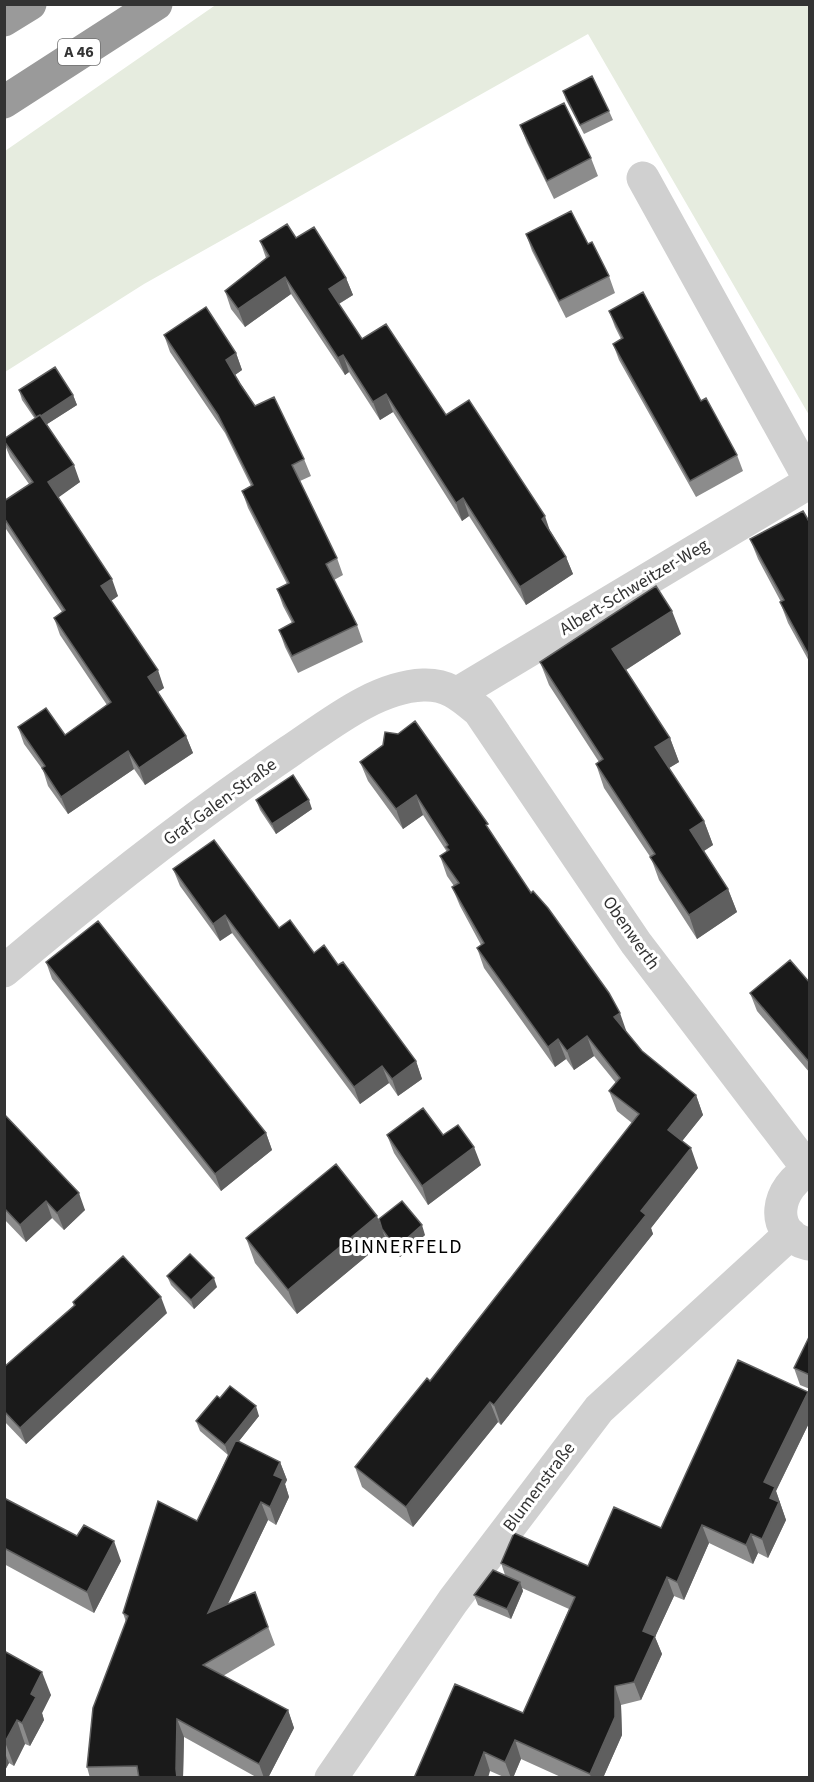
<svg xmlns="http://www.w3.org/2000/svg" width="814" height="1782" font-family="'Source Sans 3',sans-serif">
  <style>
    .green { fill: #e6ecdf }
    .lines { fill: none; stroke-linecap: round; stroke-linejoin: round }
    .minor { stroke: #d0d0d0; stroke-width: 33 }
    .highway { stroke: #9a9a9a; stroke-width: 33 }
    .wall { fill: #8c8c8c }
    .shaded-wall { fill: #5f5f5f }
    .building { fill: #1a1a1a; stroke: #5f5f5f; stroke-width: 1.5 }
    .labels { text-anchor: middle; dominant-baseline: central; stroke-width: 6; stroke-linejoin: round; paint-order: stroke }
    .shield { fill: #fff; stroke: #707070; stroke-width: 1.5 }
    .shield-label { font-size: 16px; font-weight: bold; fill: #333 }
    .street-label { font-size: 18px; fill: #333; stroke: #fff }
    .neighbourhood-label { font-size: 20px; letter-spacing: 1.5px; fill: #000; stroke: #fff }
  </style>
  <rect width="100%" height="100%" fill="#fff"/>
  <path class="green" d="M217,4L809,5V415L588,34L144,284L5,372V151Z"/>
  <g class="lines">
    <path class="minor" d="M643,178L810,480
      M458,693L810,482
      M4,971C96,893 190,819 290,751C329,725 375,687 423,685C448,684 461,696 479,711L636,943L809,1170
      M808,1244C767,1234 776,1186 810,1170
      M331,1778L453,1601L599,1409L790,1234"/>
    <path class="highway" d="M4,20L30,4
      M4,102L156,4"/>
  </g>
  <path class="wall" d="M563,91L609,111L613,120L584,134L566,100Z
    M520,125L591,158L598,176L554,199L527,143Z
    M526,234L588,244L609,276L615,293L566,318L532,251Z
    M296,238L346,278L353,295L339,304L362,339L446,415L551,532L566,557L573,574L526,605L469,516L462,521L393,412L380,420L349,372L345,375L291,294L245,327L231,309L225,291L266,258L260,241Z
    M609,311L737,455L743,471L696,497L619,360L613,344L621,339L615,327Z
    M164,335L236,353L242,370L235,375L255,406L304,459L311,476L300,481L337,558L343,575L334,580L357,625L363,642L298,673L285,647L279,630L292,623L283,606L277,589L287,584L248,508L242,491L251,486L225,433L170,352Z
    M19,390L73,395L77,405L47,424L80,482L58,497L118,596L111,601L164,688L158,692L186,736L193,753L145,785L134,769L68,814L48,786L43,770L24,744L18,727L65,735L107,705L60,635L54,618L62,612L4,526V518L29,484L10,457L4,443V441L35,419L22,400Z
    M810,523V663L788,623L780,602H781L758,559L750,539Z
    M681,634L626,670L670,738L679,762L669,768L704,821L713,845L704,851L728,889L737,912L697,939L659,880L651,858L604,788L596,764L599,762L549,685L540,662Z
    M360,762L492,834L531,893L627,1033L642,1051L696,1095L703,1115L682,1141L698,1168L651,1228L653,1234L501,1425L498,1422L413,1527L362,1487L355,1467L430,1381L632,1123L617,1111L609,1091L616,1083L594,1056L574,1070L566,1059L555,1067L484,968L477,948L481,945L460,906L452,887L454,886L447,876L440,856L447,852L423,815L403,829L368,781Z
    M256,800L312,809L276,834L260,810Z
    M173,869L279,928L314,953L338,965L416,1061L422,1079L398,1096L389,1083L360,1104L232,933L220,941L180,886Z
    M46,962L266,1133L272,1150L221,1191L52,979Z
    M810,983V1073L757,1011L750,993Z
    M4,1114L85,1210L64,1230L52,1218L26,1242L4,1219Z
    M387,1135H443L481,1165L428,1205L394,1153Z
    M379,1219L425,1235L400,1257L386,1239V1240L297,1314L255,1263L246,1238Z
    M167,1276L217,1287L194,1309L171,1285Z
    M73,1302L167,1313L26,1444L4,1421V1367L74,1306Z
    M810,1335V1389L800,1385L794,1368Z
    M808,1392L810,1396V1421L776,1491L786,1520L768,1558L758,1553L753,1564L709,1543L684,1600L674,1596L655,1637L662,1654L641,1700L621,1705L622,1735L603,1778H563L521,1759L513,1778H506L490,1771L414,1778L523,1713L569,1609L522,1588L523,1591L511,1619L478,1605L474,1595L505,1575L501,1563L588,1566L661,1528Z
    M220,1398L259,1416L238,1442L280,1462L287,1480L285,1484L289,1497L276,1525L268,1520L227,1604L255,1592L275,1645L223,1676L288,1710L294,1728L268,1778H258L184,1737L183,1778H90L87,1767L126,1622L123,1613L197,1521L228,1455L200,1431L196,1421Z
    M4,1498L121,1561L94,1613L4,1564Z
    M4,1651L51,1695L42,1713L44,1720L30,1746L25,1744L14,1766L9,1763L4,1772Z"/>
  <path class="shaded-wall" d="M285,277L291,294L245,327L238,309Z
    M346,278L353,295L335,306L329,289Z
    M236,353L242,370L232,377L226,360Z
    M343,355L349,372L345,375L338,358Z
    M386,394L393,412L380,420L373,402Z
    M73,395L77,405L41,428L37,419Z
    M74,465L80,482L55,500L48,482Z
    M463,498L469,516L462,521L456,503Z
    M545,516L551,534L542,519Z
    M566,557L573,574L526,605L520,587Z
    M112,579L118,596L108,603L101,586Z
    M672,611L681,634L621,673L612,649Z
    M158,670L164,688L155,694L148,677Z
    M186,736L193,753L145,785L139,768Z
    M670,738L679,762L664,771L655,747Z
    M128,751L134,769L68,814L61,797Z
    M416,795L423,815L403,829L396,809Z
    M309,800L312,809L276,834L272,824Z
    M704,821L713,845L699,854L690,830Z
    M728,889L737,912L697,939L689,915Z
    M225,915L232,933L220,941L213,924Z
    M620,1013L627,1033L621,1037L614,1017Z
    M587,1036L594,1056L574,1070L567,1051Z
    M558,1039L566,1059L555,1067L548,1047Z
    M416,1061L422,1079L398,1096L392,1079Z
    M382,1066L389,1083L360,1104L354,1087Z
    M696,1095L703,1115L675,1150L668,1130Z
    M266,1133L272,1150L221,1191L215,1174Z
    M474,1147L481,1165L428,1205L422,1186Z
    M691,1148L698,1168L651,1228L653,1234L501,1425L494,1405L641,1211Z
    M79,1193L85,1210L64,1230L57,1213Z
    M46,1201L52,1218L26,1242L20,1225Z
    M377,1216L386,1240L297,1314L288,1290Z
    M422,1225L425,1235L400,1257L396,1248Z
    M214,1278L217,1287L194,1309L191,1300Z
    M161,1297L167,1313L26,1444L20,1428Z
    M808,1392L810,1396V1421L776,1491L786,1520L768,1558L762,1539L764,1482Z
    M490,1402L498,1422L413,1527L406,1507Z
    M256,1406L259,1416L228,1455L225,1445Z
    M280,1462L287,1480L285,1484L289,1497L276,1525L270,1507L274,1475Z
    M261,1502L268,1520L215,1631L208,1613Z
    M702,1525L709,1543L684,1600L677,1582Z
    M751,1534L758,1553L753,1564L746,1545Z
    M114,1541L121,1561L94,1613L87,1592Z
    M667,1577L674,1596L655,1637L662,1654L641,1700L634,1682L643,1631Z
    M520,1582L523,1591L511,1619L507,1609Z
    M42,1672L51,1695L42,1713L44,1720L30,1746L22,1723L31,1694Z
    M615,1686L621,1705L622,1735L603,1778H591L590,1774Z
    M288,1710L294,1728L268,1778H264L259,1764Z
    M177,1719L184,1737L183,1778H177L176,1769Z
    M17,1720L25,1744L14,1766L5,1742Z
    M515,1740L521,1759L513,1778H511L505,1762Z
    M4,1751L9,1763L4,1772Z
    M484,1752L490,1771L488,1778H474Z"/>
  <path class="building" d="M592,76L609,111L580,125L563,91Z
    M564,103L591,158L547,181L520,125Z
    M571,211L588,244L592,242L609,276L559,301L526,234Z
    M287,224L296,238L314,227L346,278L329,289L362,339L386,324L446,415L469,400L545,516L542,519L566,557L520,587L463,498L456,503L386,394L373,402L343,355L338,358L285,277L238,309L225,291L269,256L260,241Z
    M643,292L701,401L706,398L737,455L690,481L613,344L623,338L609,311Z
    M206,307L236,353L226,360L240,384L255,406L274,397L304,459L292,465L337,558L326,564L357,625L292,656L279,630L294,622L277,589L289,583L242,491L253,485L218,415L164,335Z
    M55,367L73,395L41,416L40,415L36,417L19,390Z
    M40,415L74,465L48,482L112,579L101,586L158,670L148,677L186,736L139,768L128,751L61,797L42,768L45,766L18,727L46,708L65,735L111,702L54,618L65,610L4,518V501L33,482L4,441V439Z
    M803,511L810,523V657L780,602L784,600L750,539Z
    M656,586L672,611L612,649L670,738L655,747L704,821L690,830L728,889L689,915L650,857L655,854L596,764L603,759L540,662Z
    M415,721L488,824L486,825L531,893L533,891L548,908L609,993L620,1013L614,1017L642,1051L696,1095L668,1130L691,1148L641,1211L646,1215L494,1405L490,1402L406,1507L355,1467L427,1378L430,1381L639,1114L609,1091L620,1078L587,1036L567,1051L558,1039L548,1047L477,948L484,943L452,887L459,883L440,856L449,850L446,847L448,845L416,795L396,809L360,762L383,745L385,732L398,734Z
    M293,775L309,800L272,824L256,800Z
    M214,840L279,928L290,920L314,953L324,945L338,965L343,962L416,1061L392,1079L382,1066L354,1087L225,915L213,924L173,869Z
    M98,921L266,1133L215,1174L46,962Z
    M790,960L810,983V1063L750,993Z
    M423,1108L443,1135L458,1125L474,1147L422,1186L387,1135Z
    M4,1114L79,1193L57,1213L46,1201L20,1225L4,1208Z
    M336,1164L377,1216L288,1290L246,1238Z
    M402,1201L422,1225L396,1248L382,1229L379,1219Z
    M190,1254L214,1278L191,1300L167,1276Z
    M123,1256L161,1297L20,1428L4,1411V1367L75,1305L73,1302Z
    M810,1335V1375L794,1368Z
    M738,1360L808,1392L764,1482L775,1487L770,1498L779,1502L762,1539L751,1534L746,1545L702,1525L677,1582L667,1577L643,1631L655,1636L634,1682L615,1686V1717L590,1774L515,1740L505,1762L484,1752L474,1778H414L455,1684L523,1713L575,1597L501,1563L514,1533L588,1566L614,1507L661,1528Z
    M230,1386L256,1406L225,1445L196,1421L217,1396L220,1398Z
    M236,1440L280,1462L274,1475L283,1479L270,1507L261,1502L208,1613L255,1592L268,1627L203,1665L288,1710L259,1764L177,1719L176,1769L177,1778H139L137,1766L87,1767L93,1708L128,1616L123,1613L158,1501L197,1521Z
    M4,1498L77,1536L84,1525L114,1541L87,1592L4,1548Z
    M493,1570L520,1582L507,1609L474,1595Z
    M4,1651L42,1672L31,1694L36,1697L22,1723L17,1720L5,1742Z"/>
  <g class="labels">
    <rect class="shield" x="58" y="39" width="42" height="26" rx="4.5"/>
    <g class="shield-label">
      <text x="79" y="52">A 46</text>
    </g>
    <g class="street-label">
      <text transform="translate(634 587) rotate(-31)">Albert-Schweitzer-Weg</text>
      <text transform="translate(220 802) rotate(-36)">Graf-Galen-Straße</text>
      <text transform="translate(631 933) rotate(55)">Obenwerth</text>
      <text transform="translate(539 1487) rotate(-53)">Blumenstraße</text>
    </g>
    <g class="neighbourhood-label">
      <text x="402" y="1247">BINNERFELD</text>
    </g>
  </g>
  <rect width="814" height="1782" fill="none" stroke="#333333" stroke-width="12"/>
</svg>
